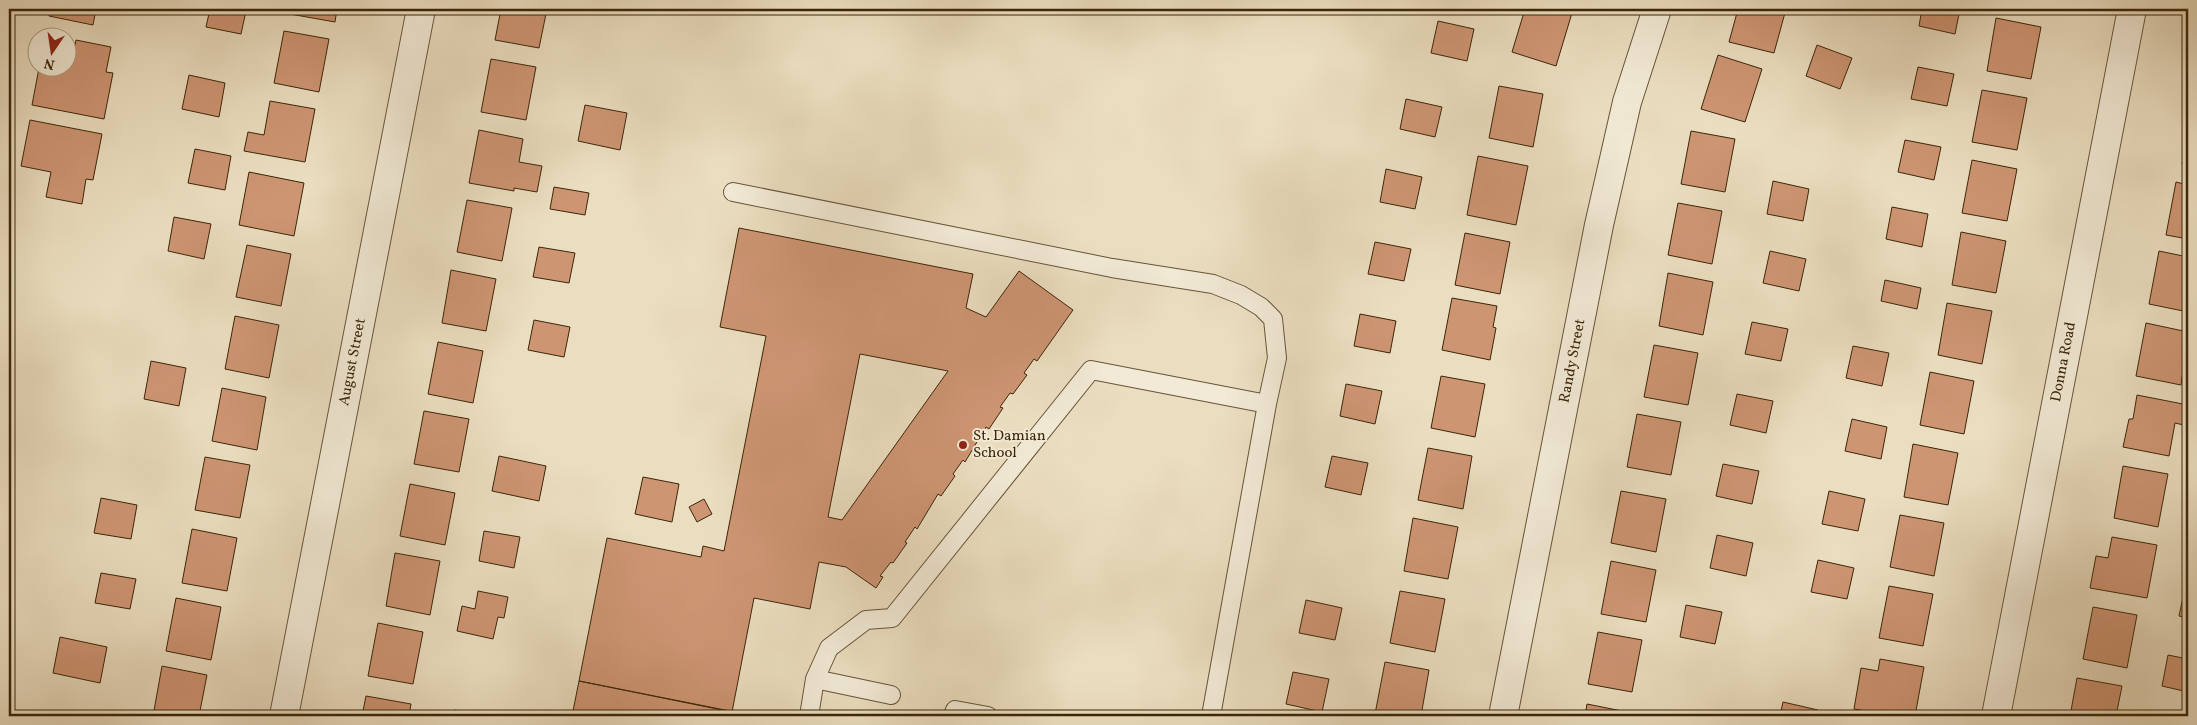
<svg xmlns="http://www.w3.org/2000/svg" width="2197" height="725" font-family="Vollkorn,serif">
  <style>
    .building { fill: #ce9573; stroke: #3b260a; fill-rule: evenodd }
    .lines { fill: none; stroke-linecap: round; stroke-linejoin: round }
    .service-casing { stroke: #675438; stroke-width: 20 }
    .minor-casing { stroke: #675438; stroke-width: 30 }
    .service { stroke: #f2ead6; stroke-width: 18 }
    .minor { stroke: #f2ead6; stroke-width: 28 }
    .poi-dot { fill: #8f2418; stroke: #f2ead6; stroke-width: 2 }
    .labels { text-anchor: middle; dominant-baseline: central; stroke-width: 4; stroke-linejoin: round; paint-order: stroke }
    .street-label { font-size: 15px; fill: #3b260a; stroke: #f2ead6 }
    .poi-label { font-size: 15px; fill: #3b260a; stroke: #f2ead6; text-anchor: start }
  </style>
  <rect width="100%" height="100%" fill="#ebdec0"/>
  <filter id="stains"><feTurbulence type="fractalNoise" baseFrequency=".004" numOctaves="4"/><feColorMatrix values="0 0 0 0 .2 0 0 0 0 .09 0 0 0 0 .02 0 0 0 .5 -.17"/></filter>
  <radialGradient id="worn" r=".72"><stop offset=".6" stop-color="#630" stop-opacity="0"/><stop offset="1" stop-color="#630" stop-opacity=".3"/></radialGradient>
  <path class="building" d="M50,9H96L93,25L49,16Z
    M210,9L246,11L241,34L206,27Z
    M291,9H337L335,22L290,14Z
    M501,9H547L539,48L495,40Z
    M1525,9H1559L1572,13L1556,66L1512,52Z
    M1738,9H1786L1774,53L1729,42Z
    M1922,9H1960L1955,34L1919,26Z
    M1996,18L2041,27L2031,79L1987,71Z
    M1438,21L1474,29L1467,61L1431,53Z
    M284,31L329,39L319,92L274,83Z
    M76,40L111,47L106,72L113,73L104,119L32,105L39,68H68V65H71Z
    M1817,45L1852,58L1840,89L1806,76Z
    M1718,55L1762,69L1745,122L1701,109Z
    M491,59L536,67L526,120L481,112Z
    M1918,67L1954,74L1947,106L1911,99Z
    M189,75L225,83L219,117L182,109Z
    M1499,86L1543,94L1533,147L1489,138Z
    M1982,90L2027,98L2017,150L1972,142Z
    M1406,99L1442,107L1435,137L1400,129Z
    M270,101L315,109L305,162L244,151L248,132L264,135Z
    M585,105L627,113L620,150L578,141Z
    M30,120L102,134L93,180L86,179L82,204L46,197L51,172L21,166Z
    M479,130L523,139L519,162L542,166L537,192L514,188V191L469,183Z
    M1691,131L1735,139L1725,192L1681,184Z
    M2188,131V165L2182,164Z
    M1905,140L1941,147L1934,180L1898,172Z
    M195,149L231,156L225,190L188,183Z
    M1478,156L1528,166L1516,225L1467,215Z
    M1972,160L2017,169L2007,221L1962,213Z
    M1386,169L1422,177L1415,209L1380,202Z
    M249,172L304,183L294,236L239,225Z
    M1773,181L1809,189L1803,221L1767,214Z
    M2176,182L2188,185V239L2166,235Z
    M554,187L589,193L585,215L550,209Z
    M467,200L512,208L502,261L457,252Z
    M1678,203L1722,211L1712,264L1668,255Z
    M1892,207L1928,214L1922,247L1886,239Z
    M174,217L211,224L204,259L168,251Z
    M739,228L973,274L966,308L986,317L1019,271L1073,310L1037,361L1034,359L1024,373L1027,375L1013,394L1010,393L1000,407L1003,408L989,429L986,427L965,462L963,460L953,474L955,476L941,496L938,494L917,529L915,527L905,542L907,543L893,563L891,562L880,576L883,577L876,588L846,567L819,562L810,609L754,598L732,712L579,681L607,538L701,557L703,546L724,551L766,336L720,327ZM860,354L948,371L842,520L828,517Z
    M1961,232L2006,241L1996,293L1952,285Z
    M1465,233L1510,242L1500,294L1455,285Z
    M1375,242L1411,249L1404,281L1368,274Z
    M247,245L291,254L281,306L236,297Z
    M539,247L575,253L569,283L533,277Z
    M1770,251L1806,259L1799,291L1763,283Z
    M2159,251L2188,257V312L2149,304Z
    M451,270L496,279L486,331L442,323Z
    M1668,273L1713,282L1703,335L1659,326Z
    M1885,280L1921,288L1917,309L1881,301Z
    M1452,298L1497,306L1493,327L1496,328L1490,360L1442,350Z
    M1947,303L1992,311L1982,364L1938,355Z
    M1360,314L1396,321L1390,353L1354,346Z
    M235,316L279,325L269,378L225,369Z
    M534,320L570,327L564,357L528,350Z
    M1752,322L1788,329L1781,361L1745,354Z
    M2146,323L2188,332L2181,385L2136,376Z
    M438,342L483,351L473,403L428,394Z
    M1654,345L1698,353L1688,405L1644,397Z
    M1853,346L1889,353L1882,386L1846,378Z
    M151,361L186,368L179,406L144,399Z
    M1930,372L1974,381L1964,434L1920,425Z
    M1441,376L1485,384L1475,437L1431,428Z
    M1346,384L1382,391L1375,424L1340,416Z
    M222,388L266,397L257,450L212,441Z
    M1737,394L1773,401L1766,433L1730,425Z
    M2137,395L2188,405V426L2175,423L2169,456L2123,447L2129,419H2133Z
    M424,411L469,419L459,472L414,464Z
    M1637,414L1681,422L1671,475L1627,467Z
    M1852,419L1887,427L1881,459L1845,451Z
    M1913,444L1958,453L1948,505L1904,497Z
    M1428,448L1472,456L1463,509L1418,500Z
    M499,456L546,466L539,501L492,491Z
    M1332,456L1368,463L1361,495L1325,487Z
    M205,457L250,465L240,518L195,510Z
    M1723,464L1759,471L1752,504L1716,496Z
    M2123,466L2168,474L2158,527L2114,518Z
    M643,477L679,484L672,522L635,514Z
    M410,484L455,493L445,545L400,536Z
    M1621,491L1666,499L1656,552L1611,543Z
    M1829,491L1865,499L1858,531L1822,524Z
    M101,498L137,505L131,539L94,533Z
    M704,499L712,514L697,522L689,507Z
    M1900,515L1944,523L1934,576L1890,567Z
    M1413,518L1458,527L1448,579L1404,571Z
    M192,529L237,538L227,591L182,583Z
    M484,531L520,537L514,568L479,561Z
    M1717,535L1753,543L1746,576L1710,568Z
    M2112,537L2157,545L2147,598L2090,588L2096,556L2108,558Z
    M395,553L440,561L430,615L386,606Z
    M1818,560L1854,568L1847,599L1811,592Z
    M1611,561L1656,570L1646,622L1601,614Z
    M101,573L136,579L130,609L95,603Z
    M2186,583L2188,584V618L2179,616Z
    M1889,586L1933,594L1923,646L1879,638Z
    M478,591L508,597L504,618L498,617L493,639L457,631L462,606L475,609Z
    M1400,591L1445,599L1435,652L1390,643Z
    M176,598L221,607L211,660L166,651Z
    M1306,600L1342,608L1335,640L1299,633Z
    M1686,605L1722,612L1715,644L1680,637Z
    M2093,607L2137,615L2127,668L2083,659Z
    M378,623L423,632L413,684L368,676Z
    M1598,632L1642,640L1632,692L1588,684Z
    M60,637L107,647L100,683L53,673Z
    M2168,655L2188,659V692L2162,686Z
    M1880,659L1924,667L1915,716H1895L1854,709L1861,668L1878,671Z
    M1385,662L1429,670L1421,716L1375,714Z
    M162,666L207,675L199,716H153Z
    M1293,672L1329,679L1322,712L1286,704Z
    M2077,678L2122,686L2116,716H2070Z
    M579,681L730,711L729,716H572Z
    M366,696L411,704L409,716H362Z
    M1783,702L1818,710L1817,716H1780Z
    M1587,704L1632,713L1631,716H1585Z
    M455,710L486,716H454Z"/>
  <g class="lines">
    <g class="service-casing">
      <path id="service" d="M733,192L1112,268L1213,284L1241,295L1261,307L1273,319L1277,358L1267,404
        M815,679L891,695
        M809,716L815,679L829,648L866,620L892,618L1091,370L1267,404L1211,716
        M953,716L955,710L988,716"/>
    </g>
    <g class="minor-casing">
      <path id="minor" d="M284,716L421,9
        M1503,716L1599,225L1627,102L1657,9
        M1996,716L2132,9"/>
    </g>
    <use href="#service" class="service"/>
    <use href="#minor" class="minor"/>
  </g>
  <circle class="poi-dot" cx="963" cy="445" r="5"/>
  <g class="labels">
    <g class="street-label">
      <text transform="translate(1573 361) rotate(-79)">Randy Street</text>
      <text transform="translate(353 362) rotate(-79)">August Street</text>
      <text transform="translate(2064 362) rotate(-79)">Donna Road</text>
    </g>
    <g class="poi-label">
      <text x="973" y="436">St. Damian<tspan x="973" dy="17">School</tspan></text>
    </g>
  </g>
  <rect width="2197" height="725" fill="none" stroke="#ebdec0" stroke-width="30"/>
  <rect x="10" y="10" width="2177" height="705" fill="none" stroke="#3b260a" stroke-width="2.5"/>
  <rect x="15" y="15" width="2167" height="695" fill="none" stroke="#3b260a"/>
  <g transform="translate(52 52) rotate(193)"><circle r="24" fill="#f2ead6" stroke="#a99c84"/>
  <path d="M0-4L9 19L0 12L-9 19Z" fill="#8f2418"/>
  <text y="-8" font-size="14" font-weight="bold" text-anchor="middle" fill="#3b260a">N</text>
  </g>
  <rect width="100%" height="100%" filter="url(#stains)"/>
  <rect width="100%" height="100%" fill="url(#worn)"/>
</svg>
